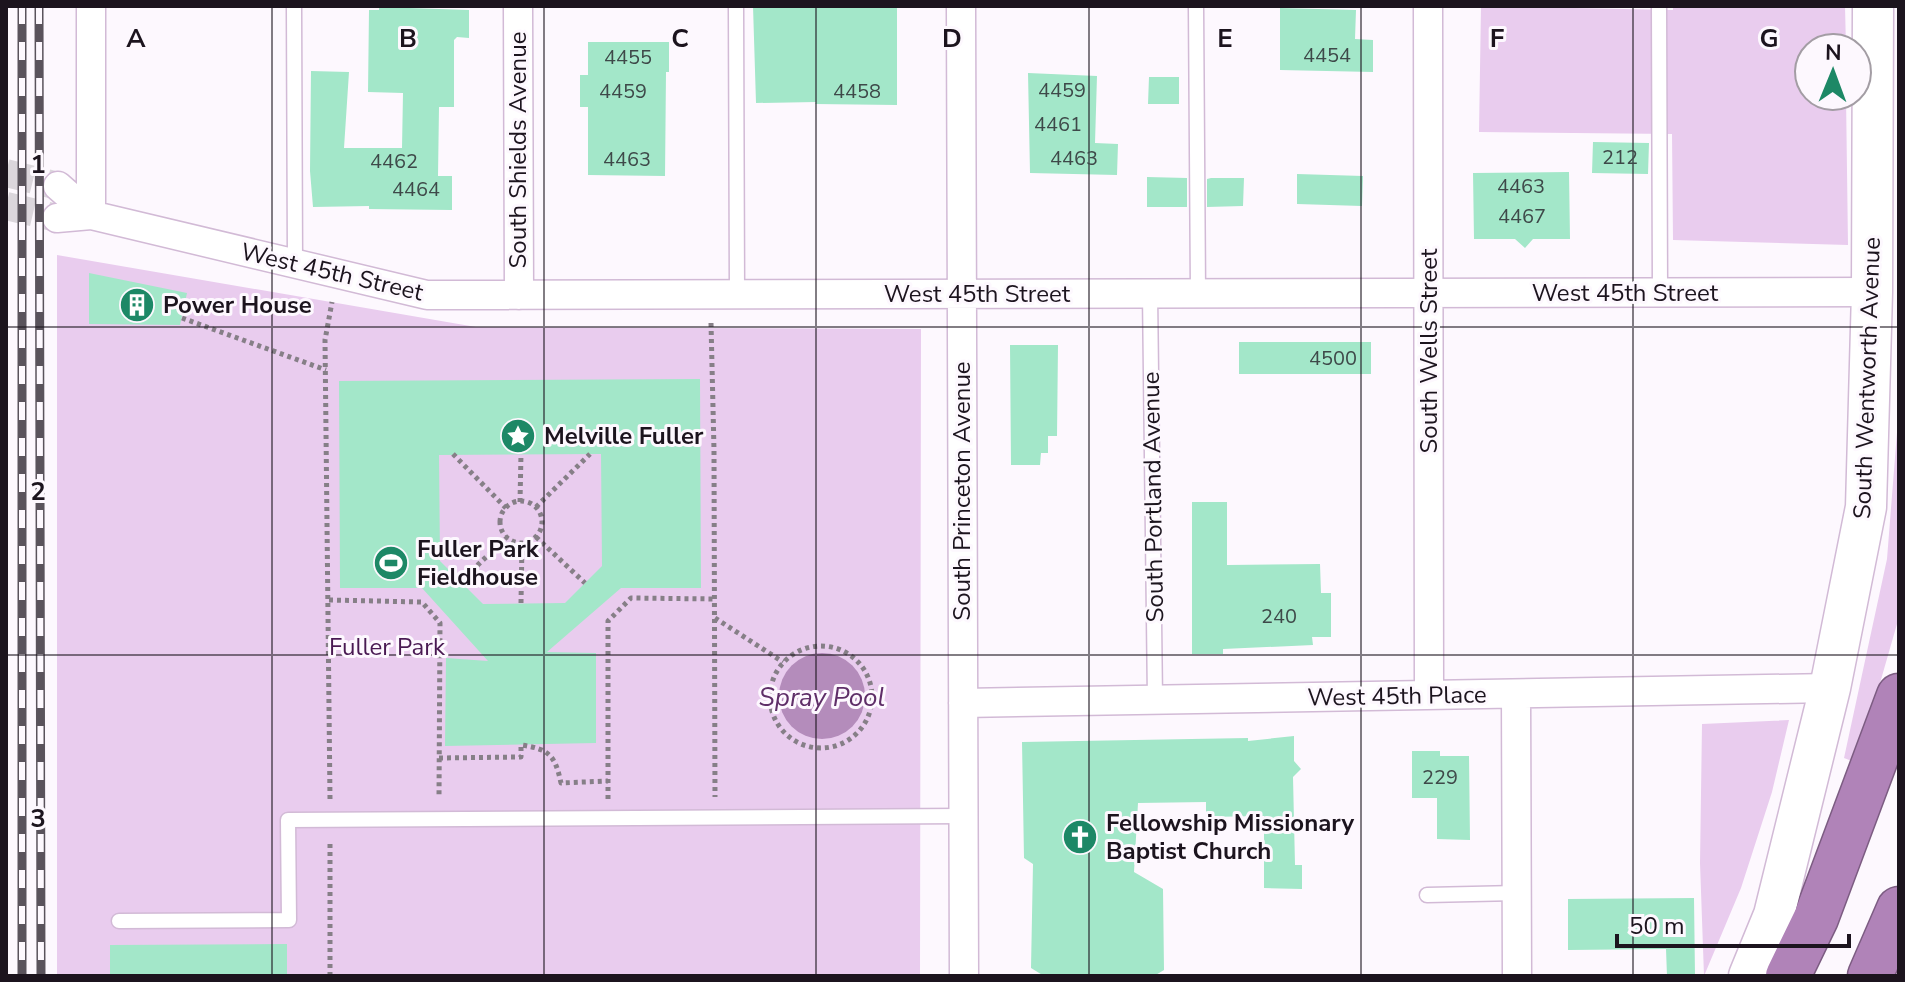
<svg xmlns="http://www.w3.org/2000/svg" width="1905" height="982" font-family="'Nunito Sans',sans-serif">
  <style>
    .green { fill: #e9ccee }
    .water { fill: #b48cbb }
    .building { fill: #a3e7c9; fill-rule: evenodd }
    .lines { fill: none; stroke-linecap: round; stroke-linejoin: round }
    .minor-tunnel { stroke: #dbd6dc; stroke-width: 28; stroke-dasharray: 28 14; stroke-linecap: butt }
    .service-casing { stroke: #d2bad6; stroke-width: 17 }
    .minor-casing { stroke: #d2bad6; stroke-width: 31 }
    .secondary-casing { stroke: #d2bad6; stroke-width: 43 }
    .motorway-casing { stroke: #7c5c82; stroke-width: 47 }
    .path { stroke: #867f87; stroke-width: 5; stroke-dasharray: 4 4; stroke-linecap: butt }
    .service { stroke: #fff; stroke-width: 14 }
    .minor { stroke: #fff; stroke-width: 28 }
    .secondary { stroke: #fff; stroke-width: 40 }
    .motorway { stroke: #b083b8; stroke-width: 44 }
    .rail-casing { stroke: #5a535c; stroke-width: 9 }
    .rail { stroke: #fdf8fe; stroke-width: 6; stroke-dasharray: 18; stroke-linecap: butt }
    .grid { fill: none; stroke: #1c141e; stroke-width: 2; stroke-opacity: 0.55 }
    .labels { text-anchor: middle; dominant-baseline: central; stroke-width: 6; stroke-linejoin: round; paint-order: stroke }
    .number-label { font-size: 20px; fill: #3e4949 }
    .street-label { font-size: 24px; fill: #1c141e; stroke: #fdf8fe }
    .poi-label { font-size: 24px; font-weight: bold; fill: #1c141e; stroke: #fdf8fe; text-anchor: start }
    .park-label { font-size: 24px; fill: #491952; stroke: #fdf8fe }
    .water-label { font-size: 26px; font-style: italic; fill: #5f2e68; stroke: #fdf8fe }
    .grid-label { font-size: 26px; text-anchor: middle; font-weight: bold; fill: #1c141e; stroke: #fdf8fe; stroke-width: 6; stroke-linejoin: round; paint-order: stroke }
  </style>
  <rect width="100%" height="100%" fill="#fdf8fe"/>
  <path class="green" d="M1481,6L1673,10V6H1845L1846,48H1809V96H1846L1848,245L1673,240L1672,134L1479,132Z
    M57,255L476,327L921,329L920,976H57Z
    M1899,407V617L1857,763L1844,758L1887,559Z
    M1789,720L1772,792L1741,888L1704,976L1700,863L1702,724Z"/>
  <path class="water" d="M779 696a43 43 0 1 1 86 0a43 43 0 1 1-86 0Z"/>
  <path class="building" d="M753,6H897V105L815,104L816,102L756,103Z
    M379,7L469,10V38L457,37L454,40V107H439L438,176H452V210L369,209V206L313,207L310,171L311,71L349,72L344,148H402L403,93L368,92L369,10H379Z
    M1280,8L1356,10L1355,39L1373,40V72L1280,70Z
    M588,42H669V72H666L665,176L588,175V107H580V75H588Z
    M1028,73L1097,76L1095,143L1118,144L1117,175L1030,173Z
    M1149,77H1179V104H1148Z
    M1593,142L1649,143L1648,174L1592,173Z
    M1569,172L1570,239H1533L1525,248L1515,239H1474L1473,173Z
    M1297,174L1363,176L1362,206L1297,204Z
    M1147,177L1187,178V207H1147Z
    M1211,178H1244L1243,206L1207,207V179Z
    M89,273L187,293L180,325L89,324Z
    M1239,342H1371V374H1239Z
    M1010,345H1058L1057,436H1048V453H1041L1040,465H1011Z
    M700,379L701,588H621L547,652L596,653V743L445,746L446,658L488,661L422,588H340L339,381ZM601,454L602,566L565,603L483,604L440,561L439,455Z
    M1192,502H1227V565L1320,564L1321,593H1331V637H1312L1313,645L1223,649V654H1192Z
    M1294,736V761L1301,769L1293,777L1295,865H1302V889L1264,888V816L1206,817V802L1138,803L1134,872L1163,889L1164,970L1154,976H1044L1031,968L1033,864L1024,858L1022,742L1248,738V741Z
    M1412,751H1440V756H1469L1470,840L1437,839V798H1412Z
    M1694,898L1695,976H1667L1666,949L1568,950V899Z
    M287,944V976H110V945Z"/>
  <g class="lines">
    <path class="minor-tunnel" d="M6,173L58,186
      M6,206L57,218"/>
    <g class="service-casing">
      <path id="service" d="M294,6L295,264
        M736,6L737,294
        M1196,6L1198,294
        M1659,6L1660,292
        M1150,293L1155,700
        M1427,895L1517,893
        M119,921L289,920L288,820L963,816"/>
    </g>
    <g class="minor-casing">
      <path id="minor" d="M518,6L519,295
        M961,6L964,976
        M1428,6L1429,695
        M58,186L91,215
        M91,215V6
        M57,218L91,215L427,295L1872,292
        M1516,694L1517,976
        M963,703L1830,688"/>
    </g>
    <g class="secondary-casing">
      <path id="secondary" d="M1749,976L1774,915L1830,688L1866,507L1872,292L1873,6"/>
    </g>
    <g class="motorway-casing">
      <path id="motorway" d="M1788,976L1816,918L1899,696
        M1870,976L1899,909"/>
    </g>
    <path class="path" d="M182,318L326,370
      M711,323L714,450L715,797
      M453,454L506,508
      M500 522a21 21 0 1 1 42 0a21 21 0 1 1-42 0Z
      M520,502L521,454
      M536,507L590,454
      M536,537L585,583
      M460,582L507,537
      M329,600L422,602L440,623L439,797
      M521,603L522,542
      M715,618L783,662
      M770 697a51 51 0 1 1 102 0a51 51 0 1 1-102 0Z
      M439,758L521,757V745C549,749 555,755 561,783L608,781
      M330,799L325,340L332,302
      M608,799V621L631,598L715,599
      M330,976V841"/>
    <use href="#service" class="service"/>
    <use href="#minor" class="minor"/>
    <use href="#secondary" class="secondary"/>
    <use href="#motorway" class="motorway"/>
    <g class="rail-casing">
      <path id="rail" d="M22,6V976
        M39,6L41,976"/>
    </g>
    <use href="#rail" class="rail"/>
  </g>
  <path class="grid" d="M272,6V976M544,6V976M816,6V976M1089,6V976M1361,6V976M1633,6V976M6,327H1899M6,655H1899"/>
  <defs>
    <g id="building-disc" transform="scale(1.8)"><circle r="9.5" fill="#1d8866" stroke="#fdf8fe"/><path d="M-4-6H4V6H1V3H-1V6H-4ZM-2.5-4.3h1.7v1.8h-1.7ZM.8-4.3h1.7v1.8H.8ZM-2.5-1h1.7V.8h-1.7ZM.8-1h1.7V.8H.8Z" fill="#fff"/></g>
    <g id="sight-disc" transform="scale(1.8)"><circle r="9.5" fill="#1d8866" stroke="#fdf8fe"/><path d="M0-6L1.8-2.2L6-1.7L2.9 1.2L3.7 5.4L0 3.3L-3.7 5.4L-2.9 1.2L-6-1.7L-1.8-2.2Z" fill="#fff"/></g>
    <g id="stadium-disc" transform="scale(1.8)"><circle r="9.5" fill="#1d8866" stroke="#fdf8fe"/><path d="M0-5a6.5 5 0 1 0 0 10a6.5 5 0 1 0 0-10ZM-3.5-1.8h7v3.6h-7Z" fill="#fff"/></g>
    <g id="church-disc" transform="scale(1.8)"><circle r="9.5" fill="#1d8866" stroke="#fdf8fe"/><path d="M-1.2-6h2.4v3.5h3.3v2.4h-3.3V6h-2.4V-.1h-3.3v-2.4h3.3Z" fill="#fff"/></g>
  </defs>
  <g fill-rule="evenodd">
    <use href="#building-disc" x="137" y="305"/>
    <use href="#sight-disc" x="518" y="436"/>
    <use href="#stadium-disc" x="391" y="563"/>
    <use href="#church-disc" x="1080" y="837"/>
  </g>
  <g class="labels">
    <g class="number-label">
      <text x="1327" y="55">4454</text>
      <text x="628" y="57">4455</text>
      <text x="1062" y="90">4459</text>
      <text x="623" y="91">4459</text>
      <text x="857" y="91">4458</text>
      <text x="1058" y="124">4461</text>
      <text x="1620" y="157">212</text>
      <text x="1074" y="158">4463</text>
      <text x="627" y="159">4463</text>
      <text x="394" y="161">4462</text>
      <text x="1521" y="186">4463</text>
      <text x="416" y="189">4464</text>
      <text x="1522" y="216">4467</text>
      <text x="1333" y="358">4500</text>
      <text x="1279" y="616">240</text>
      <text x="1440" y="777">229</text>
    </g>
    <g class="street-label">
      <text transform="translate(518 150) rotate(-90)">South Shields Avenue</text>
      <text transform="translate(332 272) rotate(13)">West 45th Street</text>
      <text x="1625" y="293">West 45th Street</text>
      <text x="977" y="294">West 45th Street</text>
      <text transform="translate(1429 351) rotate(-90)">South Wells Street</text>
      <text transform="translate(1867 378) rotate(-88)">South Wentworth Avenue</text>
      <text transform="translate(962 491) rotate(-90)">South Princeton Avenue</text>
      <text transform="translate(1153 497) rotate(-91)">South Portland Avenue</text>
      <text transform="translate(1397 696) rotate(-1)">West 45th Place</text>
    </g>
    <g class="poi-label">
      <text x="163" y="305">Power House</text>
      <text x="544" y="436">Melville Fuller</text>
      <text x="417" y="549">Fuller Park<tspan x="417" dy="28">Fieldhouse</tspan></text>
      <text x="1106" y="823">Fellowship Missionary<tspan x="1106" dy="28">Baptist Church</tspan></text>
    </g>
    <g class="park-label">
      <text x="387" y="647">Fuller Park</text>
    </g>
    <g class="water-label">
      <text x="822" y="697">Spray Pool</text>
    </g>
  </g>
  <g class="grid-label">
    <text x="136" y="47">A</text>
    <text x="408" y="47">B</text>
    <text x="680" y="47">C</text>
    <text x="952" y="47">D</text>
    <text x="1225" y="47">E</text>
    <text x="1497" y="47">F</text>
    <text x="1769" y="47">G</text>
    <text x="38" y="173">1</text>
    <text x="38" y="500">2</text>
    <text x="38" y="827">3</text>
  </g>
  <rect width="1905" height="982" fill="none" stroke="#1c141e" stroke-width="16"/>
  <g transform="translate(1833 72) rotate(1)"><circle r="38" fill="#fdf8fe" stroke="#a39da4" stroke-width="2"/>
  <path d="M0-6L14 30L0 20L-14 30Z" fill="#1d8866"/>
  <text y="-12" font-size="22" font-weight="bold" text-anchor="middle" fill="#1c141e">N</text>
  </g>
  <path d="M1617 934v12h232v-12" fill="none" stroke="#1c141e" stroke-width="4"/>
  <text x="1629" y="934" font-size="24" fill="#1c141e" stroke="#fdf8fe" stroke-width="6" paint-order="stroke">50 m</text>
</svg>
